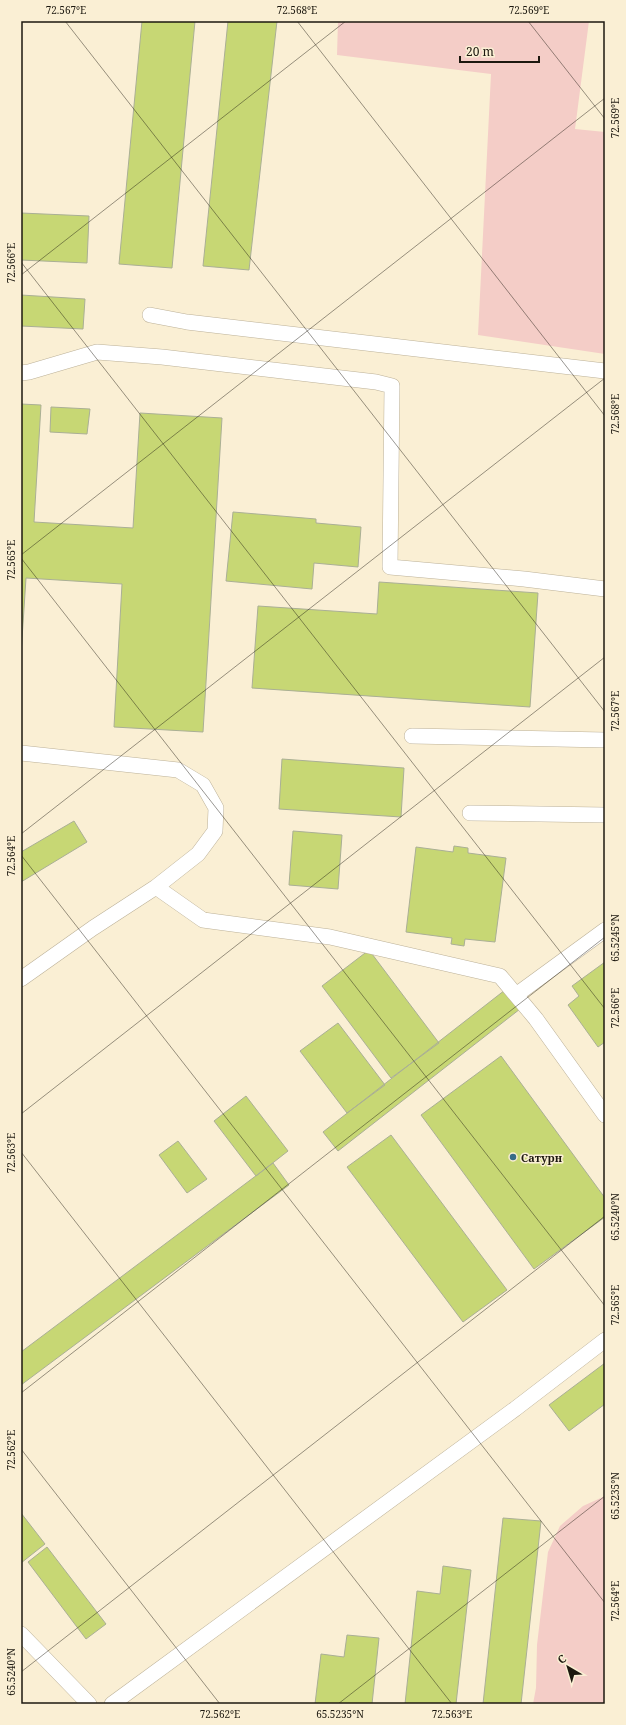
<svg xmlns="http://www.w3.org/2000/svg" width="626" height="1725" font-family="'Noto Serif',serif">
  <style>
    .green { fill: #f4cdc7 }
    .building { fill: #c7d774; stroke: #aaaf95 }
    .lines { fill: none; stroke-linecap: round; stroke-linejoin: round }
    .lane-casing { stroke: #bcb198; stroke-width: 16 }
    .lane { stroke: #fff; stroke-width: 15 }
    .ticks { fill: none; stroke: #1c180f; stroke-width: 1; stroke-opacity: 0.45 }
    .poi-dot { fill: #376b87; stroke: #faefd4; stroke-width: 1.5 }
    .labels { text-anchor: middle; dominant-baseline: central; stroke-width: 3; stroke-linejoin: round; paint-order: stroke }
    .poi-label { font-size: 11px; font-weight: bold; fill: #1c180f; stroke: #faefd4; text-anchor: start }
    .neatline { fill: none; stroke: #1c180f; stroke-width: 1.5 }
    .ticks-label { font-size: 10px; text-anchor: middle; fill: #1c180f }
  </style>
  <rect width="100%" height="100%" fill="#faefd4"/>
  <path class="green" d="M338,21H589L575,129L605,132V354L478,335L491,74L337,55Z
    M605,1496V1704H533L536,1688L537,1645L548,1552L560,1526L583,1506Z"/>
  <path class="building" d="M142,21H195L172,268L119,264Z
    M228,21H277L249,270L203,266Z
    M21,213L89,216L87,263L21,260Z
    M21,295L85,299L83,329L21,326Z
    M21,404L41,405L34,522L133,528L140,413L222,418L203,732L114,727L122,584L26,578L21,654Z
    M51,407L90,409L87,434L50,432Z
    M233,512L316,519V523L361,527L358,567L314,563L312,589L226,581Z
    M379,582L538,593L530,707L252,688L258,606L377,614Z
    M282,759L404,768L401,817L279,809Z
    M74,821L87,842L21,882V852Z
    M293,831L342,835L338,889L289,885Z
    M454,846L468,848V853L506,858L495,942L465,939L464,946L451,944L452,938L406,932L416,847L453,852Z
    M369,950L439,1043L391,1078L322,986Z
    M605,962V1042L598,1047L568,1005L579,996L572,986Z
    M505,990L520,1009L338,1151L323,1132Z
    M338,1023L385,1085L347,1113L300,1051Z
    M501,1056L605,1198V1217L534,1269L421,1115Z
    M246,1096L288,1151L256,1176L214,1121Z
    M391,1135L507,1290L463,1322L347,1167Z
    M178,1141L207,1179L187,1193L159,1155Z
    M273,1163L289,1185L21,1385V1352Z
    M605,1363V1404L569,1431L549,1405Z
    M21,1513L45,1544L21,1563Z
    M503,1518L541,1521L521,1704H483Z
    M47,1547L106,1624L86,1639L28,1562Z
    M443,1566L471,1570L456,1704H405L417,1591L440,1594Z
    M347,1635L379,1638L372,1704H315L321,1654L344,1657Z"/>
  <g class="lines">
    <g class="lane-casing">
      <path id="lane" d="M150,315L187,322L605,371
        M21,373L29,372L97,352L162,357L376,382L392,386L390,567L524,579L605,589
        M412,736L605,740
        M21,753L178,770L203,785L216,808L215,831L198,854L156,887
        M470,813L605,815
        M21,979L93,928L156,887L203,920L330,937L500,976L536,1019L605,1115
        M516,995L605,930
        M21,1634L89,1704
        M112,1704L515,1409L605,1340"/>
    </g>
    <use href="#lane" class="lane"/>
  </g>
  <path class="ticks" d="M65,21L605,712M297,21L605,416M528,21L605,119M21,262L605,1009M21,275L346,21M21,555L605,98M21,558L605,1306M21,834L605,378M21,855L605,1603M21,1114L605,657M21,1152L452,1704M21,1393L605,937M21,1449L220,1704M21,1672L605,1216M338,1704L605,1496"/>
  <circle class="poi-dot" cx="513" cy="1157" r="4"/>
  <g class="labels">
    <g class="poi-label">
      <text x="521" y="1157">Сатурн</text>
    </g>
  </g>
  <rect width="626" height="1725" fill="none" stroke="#faefd4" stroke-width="44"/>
  <g transform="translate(568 1667) rotate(322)" stroke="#faefd4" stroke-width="3" paint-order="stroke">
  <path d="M0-3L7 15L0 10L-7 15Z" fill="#1c180f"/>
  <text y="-6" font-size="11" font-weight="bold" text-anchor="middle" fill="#1c180f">С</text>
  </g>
  <path d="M460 56v6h79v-6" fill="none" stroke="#1c180f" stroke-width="2"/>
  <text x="466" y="56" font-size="12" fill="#1c180f" stroke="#faefd4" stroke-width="3" paint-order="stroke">20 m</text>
  <rect x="22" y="22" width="582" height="1681" class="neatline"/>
  <g class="ticks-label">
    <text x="66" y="14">72.567°E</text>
    <text x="297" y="14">72.568°E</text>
    <text x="529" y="14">72.569°E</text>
    <text transform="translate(615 118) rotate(-90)" y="4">72.569°E</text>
    <text transform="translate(11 263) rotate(-90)" y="4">72.566°E</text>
    <text transform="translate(615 414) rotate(-90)" y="4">72.568°E</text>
    <text transform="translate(11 560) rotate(-90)" y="4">72.565°E</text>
    <text transform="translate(615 711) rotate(-90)" y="4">72.567°E</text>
    <text transform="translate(11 856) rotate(-90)" y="4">72.564°E</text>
    <text transform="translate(615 938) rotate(-90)" y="4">65.5245°N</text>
    <text transform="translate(615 1008) rotate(-90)" y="4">72.566°E</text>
    <text transform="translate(11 1153) rotate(-90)" y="4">72.563°E</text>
    <text transform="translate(615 1217) rotate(-90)" y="4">65.5240°N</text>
    <text transform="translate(615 1305) rotate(-90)" y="4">72.565°E</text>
    <text transform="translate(11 1450) rotate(-90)" y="4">72.562°E</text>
    <text transform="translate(615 1496) rotate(-90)" y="4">65.5235°N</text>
    <text transform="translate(615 1601) rotate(-90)" y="4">72.564°E</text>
    <text transform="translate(11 1672) rotate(-90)" y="4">65.5240°N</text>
    <text x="220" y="1718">72.562°E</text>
    <text x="340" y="1718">65.5235°N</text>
    <text x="452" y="1718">72.563°E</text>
  </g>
</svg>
